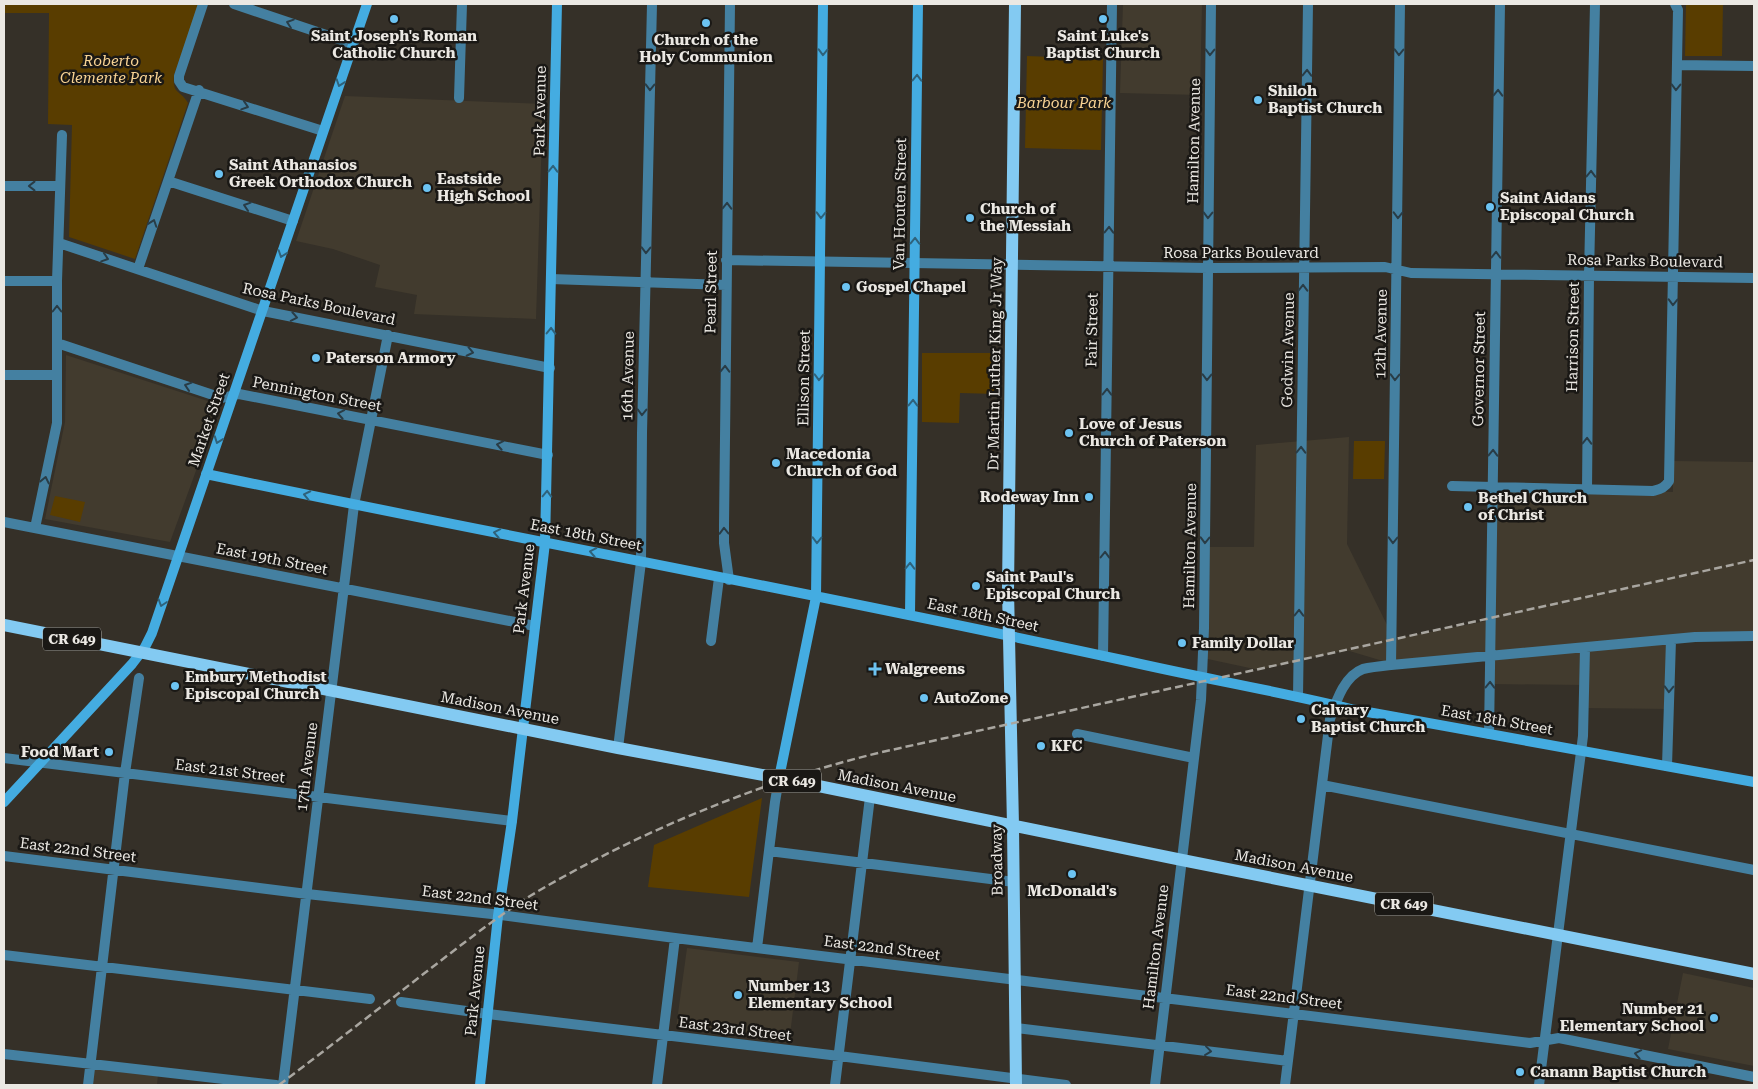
<svg xmlns="http://www.w3.org/2000/svg" width="1758" height="1089" font-family="'Roboto Serif',serif">
  <style>
    .built { fill: #423b2e }
    .green { fill: #593d00 }
    .lines { fill: none; stroke-linecap: round; stroke-linejoin: round }
    .street { stroke: #4480a1; stroke-width: 10 }
    .secondary { stroke: #44ace1; stroke-width: 10 }
    .primary { stroke: #83caf2; stroke-width: 12 }
    .rail { stroke: #a9a6a0; stroke-width: 2.5; stroke-dasharray: 8 4; stroke-linecap: butt }
    .oneway { stroke: #293c46 }
    .oneway2 { stroke: #2f627b }
    .poi-dot { fill: #6cc3f2; stroke: #1a1815; stroke-width: 2 }
    .labels { text-anchor: middle; dominant-baseline: central; stroke-width: 5; stroke-linejoin: round; paint-order: stroke }
    .shield { fill: #1a1815; stroke: #acaaa5; stroke-width: 1 }
    .shield-label { font-size: 14px; font-weight: bold; fill: #ebe8e3 }
    .poi-label { font-size: 15px; font-weight: bold; fill: #ebe8e3; stroke: #1a1815; text-anchor: start }
    .park-label { font-size: 15px; font-style: italic; fill: #f8d394; stroke: #1a1815 }
    .street-label { font-size: 15px; fill: #ebe8e3; stroke: #1a1815 }
  </style>
  <rect width="100%" height="100%" fill="#353028"/>
  <path class="built" d="M1123,4H1202L1200,95L1120,93Z
    M345,96L543,104L536,319L414,314L417,295L375,287L380,265L333,249L296,241Z
    M66,355L220,405L170,542L45,519L65,422Z
    M1349,437L1347,544L1394,639L1491,620L1493,486L1673,492V461L1754,462V639L1671,642L1670,709L1584,708V685L1491,684V658L1393,664L1346,650L1259,670L1203,658L1206,547H1254L1256,445Z
    M687,948L799,962L789,1043L676,1028Z
    M1683,973L1754,988V1066L1668,1049Z
    M90,1067L158,1074L157,1085H88Z"/>
  <path class="green" d="M4,4H199L174,75C172,95 180,89 188,103L135,259L69,237L72,125L48,124L49,13H4Z
    M1686,4H1723L1722,56H1685Z
    M1027,56L1103,59L1101,150L1025,148Z
    M922,353H998L997,394L960,393L959,423L922,422Z
    M1354,441H1385L1384,479H1353Z
    M55,496L85,502L80,522L50,515Z
    M762,798L749,897L648,887L654,845Z"/>
  <g class="lines">
    <path class="street" d="M203,4L179,76V81L183,87L323,131
      M234,4L353,44
      M1677,65L1754,66
      M459,98L462,4
      M168,181L293,221
      M4,186H60
      M59,243L263,311L550,368
      M726,260L1208,268L1385,267L1411,273L1754,278
      M138,269L199,90
      M551,279L726,285
      M4,281H57
      M57,343L222,398L239,394L548,455
      M4,375H57
      M1452,486L1653,491C1660,489 1665,488 1669,481L1678,10L1675,4
      M1587,490L1589,275L1595,4
      M4,522C181,558 358,590 535,626
      M35,528L57,423V281L62,135
      M729,580L724,543V525L730,4
      M711,641L719,578
      M1103,656L1112,4
      M1391,665L1400,4
      M1298,697L1308,4
      M1077,734L1194,758
      M1489,734L1500,4
      M618,748L641,562L642,433L652,4
      M4,758L512,821
      M1667,766L1671,640
      M1322,785L1754,870
      M769,851L1014,882
      M4,856L307,894L501,915L675,938L1530,1043L1559,1038L1754,1077
      M757,948L775,802L779,778
      M4,955L370,999
      M401,1002L488,1014L839,1056L1066,1085
      M1016,1028L1288,1061
      M4,1054L276,1085
      M88,1085L125,773L139,678
      M283,1085L354,505L388,335
      M657,1085L675,938
      M835,1085L870,797
      M1155,1085L1201,700L1204,628L1211,4
      M1285,1085L1330,719C1336,702 1344,676 1363,669C1372,667 1382,666 1391,665L1695,637L1754,636
      M1539,1085L1583,736L1585,648"/>
    <path class="secondary" d="M206,474C512,538 821,594 1127,661C1201,678 1277,691 1351,709L1754,782
      M910,614L918,4
      M779,778L816,597L823,4
      M4,802L132,664L145,647L152,633L367,4
      M480,1085L498,916L512,821L545,543L557,4"/>
    <path class="primary" d="M1015,4L1008,590L1013,826L1016,1085
      M4,625L618,748L784,779L1182,860L1754,974"/>
    <path class="rail" d="M279,1085C328,1048 377,1010 426,972C460,946 494,919 530,896C563,876 598,858 633,841C714,803 795,773 882,752L1754,560"/>
  </g>
  <defs><path id="oneway-chevron" d="M-2-3.5L2.5 0L-2 3.5" fill="none" stroke-width="1.6" stroke-linecap="round" stroke-linejoin="round" transform="scale(1.25)"/></defs>
  <g class="oneway">
    <use href="#oneway-chevron" transform="translate(290 23) rotate(-161)"/>
    <use href="#oneway-chevron" transform="translate(1210 52) rotate(91)"/>
    <use href="#oneway-chevron" transform="translate(1399 52) rotate(91)"/>
    <use href="#oneway-chevron" transform="translate(1307 73) rotate(-89)"/>
    <use href="#oneway-chevron" transform="translate(650 87) rotate(91)"/>
    <use href="#oneway-chevron" transform="translate(1676 87) rotate(91)"/>
    <use href="#oneway-chevron" transform="translate(1498 93) rotate(-89)"/>
    <use href="#oneway-chevron" transform="translate(245 106) rotate(18)"/>
    <use href="#oneway-chevron" transform="translate(1591 174) rotate(-89)"/>
    <use href="#oneway-chevron" transform="translate(32 186) rotate(180)"/>
    <use href="#oneway-chevron" transform="translate(247 206) rotate(-162)"/>
    <use href="#oneway-chevron" transform="translate(727 206) rotate(-89)"/>
    <use href="#oneway-chevron" transform="translate(1208 215) rotate(91)"/>
    <use href="#oneway-chevron" transform="translate(1398 215) rotate(91)"/>
    <use href="#oneway-chevron" transform="translate(153 223) rotate(-71)"/>
    <use href="#oneway-chevron" transform="translate(1109 230) rotate(-89)"/>
    <use href="#oneway-chevron" transform="translate(646 250) rotate(91)"/>
    <use href="#oneway-chevron" transform="translate(1496 255) rotate(-89)"/>
    <use href="#oneway-chevron" transform="translate(105 258) rotate(18)"/>
    <use href="#oneway-chevron" transform="translate(1303 288) rotate(-89)"/>
    <use href="#oneway-chevron" transform="translate(1673 302) rotate(91)"/>
    <use href="#oneway-chevron" transform="translate(57 309) rotate(-90)"/>
    <use href="#oneway-chevron" transform="translate(294 317) rotate(11)"/>
    <use href="#oneway-chevron" transform="translate(470 352) rotate(12)"/>
    <use href="#oneway-chevron" transform="translate(725 369) rotate(-89)"/>
    <use href="#oneway-chevron" transform="translate(1207 377) rotate(91)"/>
    <use href="#oneway-chevron" transform="translate(1395 377) rotate(91)"/>
    <use href="#oneway-chevron" transform="translate(188 386) rotate(-162)"/>
    <use href="#oneway-chevron" transform="translate(1107 392) rotate(-89)"/>
    <use href="#oneway-chevron" transform="translate(642 412) rotate(91)"/>
    <use href="#oneway-chevron" transform="translate(341 414) rotate(-169)"/>
    <use href="#oneway-chevron" transform="translate(1587 441) rotate(-89)"/>
    <use href="#oneway-chevron" transform="translate(500 445) rotate(-169)"/>
    <use href="#oneway-chevron" transform="translate(1301 450) rotate(-89)"/>
    <use href="#oneway-chevron" transform="translate(1493 453) rotate(-89)"/>
    <use href="#oneway-chevron" transform="translate(45 480) rotate(-78)"/>
    <use href="#oneway-chevron" transform="translate(724 531) rotate(-91)"/>
    <use href="#oneway-chevron" transform="translate(1205 540) rotate(91)"/>
    <use href="#oneway-chevron" transform="translate(1393 540) rotate(91)"/>
    <use href="#oneway-chevron" transform="translate(1105 555) rotate(-89)"/>
    <use href="#oneway-chevron" transform="translate(1299 613) rotate(-89)"/>
    <use href="#oneway-chevron" transform="translate(1490 685) rotate(-89)"/>
    <use href="#oneway-chevron" transform="translate(1669 689) rotate(92)"/>
    <use href="#oneway-chevron" transform="translate(1208 1051) rotate(7)"/>
    <use href="#oneway-chevron" transform="translate(1638 1054) rotate(-169)"/>
  </g>
  <g class="oneway2">
    <use href="#oneway-chevron" transform="translate(823 52) rotate(91)"/>
    <use href="#oneway-chevron" transform="translate(917 78) rotate(-89)"/>
    <use href="#oneway-chevron" transform="translate(340 83) rotate(109)"/>
    <use href="#oneway-chevron" transform="translate(553 169) rotate(-89)"/>
    <use href="#oneway-chevron" transform="translate(821 215) rotate(91)"/>
    <use href="#oneway-chevron" transform="translate(915 241) rotate(-89)"/>
    <use href="#oneway-chevron" transform="translate(282 254) rotate(109)"/>
    <use href="#oneway-chevron" transform="translate(551 331) rotate(-89)"/>
    <use href="#oneway-chevron" transform="translate(819 377) rotate(91)"/>
    <use href="#oneway-chevron" transform="translate(913 403) rotate(-89)"/>
    <use href="#oneway-chevron" transform="translate(218 440) rotate(110)"/>
    <use href="#oneway-chevron" transform="translate(547 494) rotate(-88)"/>
    <use href="#oneway-chevron" transform="translate(307 495) rotate(-168)"/>
    <use href="#oneway-chevron" transform="translate(497 533) rotate(-169)"/>
    <use href="#oneway-chevron" transform="translate(817 540) rotate(91)"/>
    <use href="#oneway-chevron" transform="translate(593 552) rotate(-169)"/>
    <use href="#oneway-chevron" transform="translate(910 566) rotate(-89)"/>
    <use href="#oneway-chevron" transform="translate(162 603) rotate(108)"/>
  </g>
  <g class="poi-dot">
    <circle cx="394" cy="19" r="5"/>
    <circle cx="1103" cy="19" r="5"/>
    <circle cx="706" cy="23" r="5"/>
    <circle cx="1258" cy="100" r="5"/>
    <circle cx="219" cy="174" r="5"/>
    <circle cx="427" cy="188" r="5"/>
    <circle cx="1490" cy="207" r="5"/>
    <circle cx="970" cy="218" r="5"/>
    <circle cx="846" cy="287" r="5"/>
    <circle cx="316" cy="358" r="5"/>
    <circle cx="1069" cy="433" r="5"/>
    <circle cx="776" cy="463" r="5"/>
    <circle cx="1089" cy="497" r="5"/>
    <circle cx="1468" cy="507" r="5"/>
    <circle cx="976" cy="586" r="5"/>
    <circle cx="1182" cy="643" r="5"/>
    <path d="M872.5 661.5h5v5h5v5h-5v5h-5v-5h-5v-5h5z"/>
    <circle cx="175" cy="686" r="5"/>
    <circle cx="924" cy="698" r="5"/>
    <circle cx="1301" cy="719" r="5"/>
    <circle cx="1041" cy="746" r="5"/>
    <circle cx="109" cy="752" r="5"/>
    <circle cx="1072" cy="874" r="5"/>
    <circle cx="738" cy="995" r="5"/>
    <circle cx="1714" cy="1018" r="5"/>
    <circle cx="1520" cy="1072" r="5"/>
  </g>
  <g class="labels">
    <g class="shield">
      <rect x="43" y="627.5" width="58" height="23" rx="4"/>
      <rect x="763" y="769.5" width="58" height="23" rx="4"/>
      <rect x="1375" y="892.5" width="58" height="23" rx="4"/>
    </g>
    <g class="shield-label">
      <text x="72" y="639">CR 649</text>
      <text x="792" y="781">CR 649</text>
      <text x="1404" y="904">CR 649</text>
    </g>
    <g class="poi-label">
      <text x="394" y="36" text-anchor="middle">Saint Joseph's Roman<tspan x="394" dy="17">Catholic Church</tspan></text>
      <text x="1103" y="36" text-anchor="middle">Saint Luke's<tspan x="1103" dy="17">Baptist Church</tspan></text>
      <text x="706" y="40" text-anchor="middle">Church of the<tspan x="706" dy="17">Holy Communion</tspan></text>
      <text x="1268" y="91">Shiloh<tspan x="1268" dy="17">Baptist Church</tspan></text>
      <text x="229" y="165">Saint Athanasios<tspan x="229" dy="17">Greek Orthodox Church</tspan></text>
      <text x="437" y="179">Eastside<tspan x="437" dy="17">High School</tspan></text>
      <text x="1500" y="198">Saint Aidans<tspan x="1500" dy="17">Episcopal Church</tspan></text>
      <text x="980" y="209">Church of<tspan x="980" dy="17">the Messiah</tspan></text>
      <text x="856" y="287">Gospel Chapel</text>
      <text x="326" y="358">Paterson Armory</text>
      <text x="1079" y="424">Love of Jesus<tspan x="1079" dy="17">Church of Paterson</tspan></text>
      <text x="786" y="454">Macedonia<tspan x="786" dy="17">Church of God</tspan></text>
      <text x="1079" y="497" text-anchor="end">Rodeway Inn</text>
      <text x="1478" y="498">Bethel Church<tspan x="1478" dy="17">of Christ</tspan></text>
      <text x="986" y="577">Saint Paul's<tspan x="986" dy="17">Episcopal Church</tspan></text>
      <text x="1192" y="643">Family Dollar</text>
      <text x="885" y="669">Walgreens</text>
      <text x="185" y="677">Embury Methodist<tspan x="185" dy="17">Episcopal Church</tspan></text>
      <text x="934" y="698">AutoZone</text>
      <text x="1311" y="710">Calvary<tspan x="1311" dy="17">Baptist Church</tspan></text>
      <text x="1051" y="746">KFC</text>
      <text x="99" y="752" text-anchor="end">Food Mart</text>
      <text x="1072" y="891" text-anchor="middle">McDonald's</text>
      <text x="748" y="986">Number 13<tspan x="748" dy="17">Elementary School</tspan></text>
      <text x="1704" y="1009" text-anchor="end">Number 21<tspan x="1704" dy="17">Elementary School</tspan></text>
      <text x="1530" y="1072">Canann Baptist Church</text>
    </g>
    <g class="park-label">
      <text x="111" y="61">Roberto<tspan x="111" dy="17">Clemente Park</tspan></text>
      <text x="1064" y="103">Barbour Park</text>
    </g>
    <g class="street-label">
      <text transform="translate(540 111) rotate(-89)">Park Avenue</text>
      <text transform="translate(1194 141) rotate(-89)">Hamilton Avenue</text>
      <text transform="translate(900 204) rotate(-89)">Van Houten Street</text>
      <text x="1241" y="253">Rosa Parks Boulevard</text>
      <text transform="translate(1645 261) rotate(1)">Rosa Parks Boulevard</text>
      <text transform="translate(711 292) rotate(-89)">Pearl Street</text>
      <text transform="translate(319 304) rotate(12)">Rosa Parks Boulevard</text>
      <text transform="translate(1092 330) rotate(-89)">Fair Street</text>
      <text transform="translate(1381 334) rotate(-89)">12th Avenue</text>
      <text transform="translate(1573 337) rotate(-89)">Harrison Street</text>
      <text transform="translate(1288 350) rotate(-89)">Godwin Avenue</text>
      <text transform="translate(995 364) rotate(-89)">Dr Martin Luther King Jr Way</text>
      <text transform="translate(1479 369) rotate(-89)">Governor Street</text>
      <text transform="translate(628 376) rotate(-89)">16th Avenue</text>
      <text transform="translate(804 378) rotate(-89)">Ellison Street</text>
      <text transform="translate(317 394) rotate(11)">Pennington Street</text>
      <text transform="translate(209 420) rotate(-71)">Market Street</text>
      <text transform="translate(586 535) rotate(11)">East 18th Street</text>
      <text transform="translate(1190 546) rotate(-89)">Hamilton Avenue</text>
      <text transform="translate(272 559) rotate(11)">East 19th Street</text>
      <text transform="translate(524 589) rotate(-83)">Park Avenue</text>
      <text transform="translate(983 615) rotate(12)">East 18th Street</text>
      <text transform="translate(500 708) rotate(11)">Madison Avenue</text>
      <text transform="translate(1497 720) rotate(10)">East 18th Street</text>
      <text transform="translate(307 767) rotate(-83)">17th Avenue</text>
      <text transform="translate(230 771) rotate(7)">East 21st Street</text>
      <text transform="translate(897 786) rotate(11)">Madison Avenue</text>
      <text transform="translate(78 850) rotate(7)">East 22nd Street</text>
      <text transform="translate(997 860) rotate(-91)">Broadway</text>
      <text transform="translate(1294 866) rotate(11)">Madison Avenue</text>
      <text transform="translate(480 898) rotate(7)">East 22nd Street</text>
      <text transform="translate(1156 947) rotate(-83)">Hamilton Avenue</text>
      <text transform="translate(882 948) rotate(7)">East 22nd Street</text>
      <text transform="translate(475 991) rotate(-84)">Park Avenue</text>
      <text transform="translate(1284 997) rotate(7)">East 22nd Street</text>
      <text transform="translate(735 1029) rotate(7)">East 23rd Street</text>
    </g>
  </g>
  <rect width="1758" height="1089" fill="none" stroke="#ebe8e3" stroke-width="10"/>
</svg>
